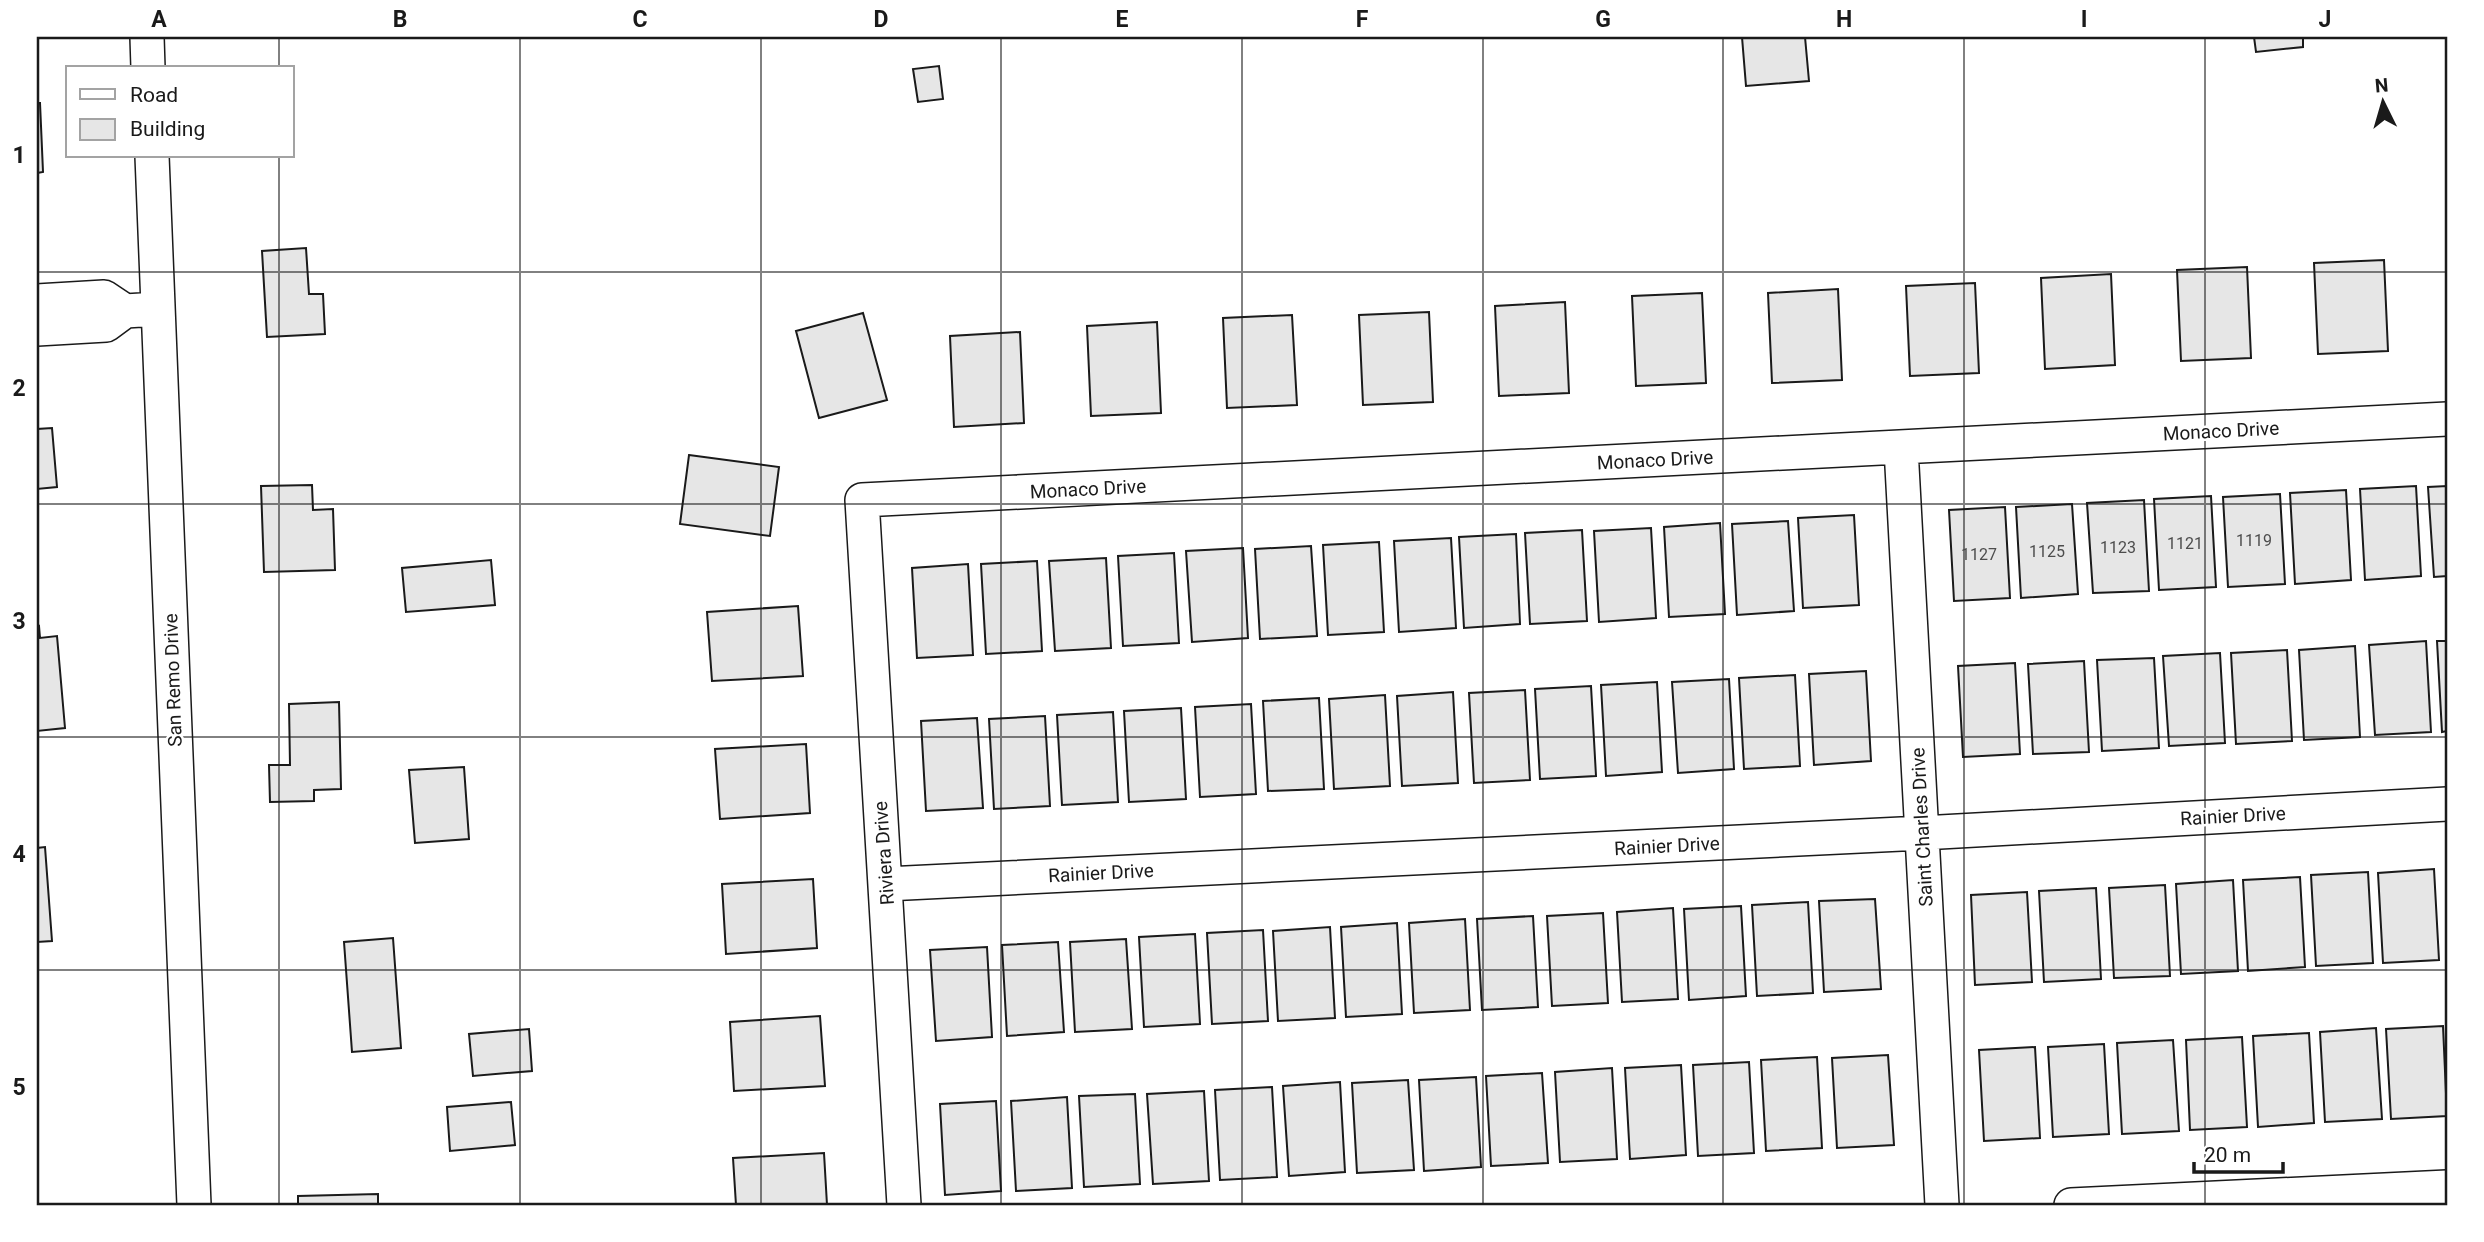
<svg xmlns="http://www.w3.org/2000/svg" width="2484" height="1242" font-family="Roboto,sans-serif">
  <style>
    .building { fill: #e6e6e6; stroke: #1a1a1a; stroke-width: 2 }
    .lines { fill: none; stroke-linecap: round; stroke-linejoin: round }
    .minor-casing { stroke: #1a1a1a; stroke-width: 36 }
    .minor { stroke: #fff; stroke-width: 33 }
    .grid { fill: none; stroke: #1a1a1a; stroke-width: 2; stroke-opacity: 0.55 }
    .labels { text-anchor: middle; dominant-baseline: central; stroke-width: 5; stroke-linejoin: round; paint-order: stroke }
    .number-label { font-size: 16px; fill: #4d4d4d }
    .street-label { font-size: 19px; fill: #1a1a1a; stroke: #fff }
    .neatline { fill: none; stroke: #1a1a1a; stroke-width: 2.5 }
    .grid-label { font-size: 23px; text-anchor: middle; font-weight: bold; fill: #1a1a1a }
  </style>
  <rect width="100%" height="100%" fill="#fff"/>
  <path class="building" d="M1742,37H1805L1809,81L1746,86Z
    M2254,37H2303V47L2256,52Z
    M939,66L943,99L918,102L913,69Z
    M37,103H40L43,172L37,173Z
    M306,248L309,294H323L325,334L267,337L262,251Z
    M2384,260L2388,351L2318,354L2314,263Z
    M2247,267L2251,358L2181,361L2177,270Z
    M2111,274L2115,365L2045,369L2041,278Z
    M1975,283L1979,373L1910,376L1906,286Z
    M1838,289L1842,380L1772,383L1768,293Z
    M1702,293L1706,383L1636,386L1632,296Z
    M1565,302L1569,393L1499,396L1495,306Z
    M1429,312L1433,402L1363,405L1359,315Z
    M863,313L887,400L819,418L796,331Z
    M1292,315L1297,405L1227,408L1223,318Z
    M1157,322L1161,413L1091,416L1087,326Z
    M1020,332L1024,423L954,427L950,336Z
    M52,428L57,487L37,489V429Z
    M689,455L779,467L770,536L680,524Z
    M312,485L313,510L333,509L335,570L264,572L261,486Z
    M2416,486L2421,576L2365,580L2360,489Z
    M2447,486V576L2434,577L2428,487Z
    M2346,490L2351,580L2295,584L2290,493Z
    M2280,494L2285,584L2228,587L2223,497Z
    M2211,496L2216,587L2159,590L2154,499Z
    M2144,500L2149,591L2093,593L2087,503Z
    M2072,504L2078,594L2021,598L2016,507Z
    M2005,507L2010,598L1954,601L1949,510Z
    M1854,515L1859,605L1803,608L1798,518Z
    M1788,521L1794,611L1737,615L1732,524Z
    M1720,523L1725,614L1669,617L1664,527Z
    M1651,528L1656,618L1599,622L1594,531Z
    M1582,530L1587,621L1530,624L1525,533Z
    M1516,534L1520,624L1464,628L1459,537Z
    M1451,538L1456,628L1399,632L1394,541Z
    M1379,542L1384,632L1328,635L1323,545Z
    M1311,546L1317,636L1260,639L1255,549Z
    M1243,548L1248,638L1192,642L1186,551Z
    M1174,553L1179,643L1123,646L1118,556Z
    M1106,558L1111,648L1055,651L1049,561Z
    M491,560L495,605L406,612L402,568Z
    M1037,561L1042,651L986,654L981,564Z
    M968,564L973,655L917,658L912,568Z
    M798,606L803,676L712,681L707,612Z
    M39,626L40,638L57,636L65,728L37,731V627Z
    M2426,641L2431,732L2375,735L2369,645Z
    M2437,641H2447V731L2442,732Z
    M2355,646L2360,737L2304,740L2299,650Z
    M2287,650L2292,741L2236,744L2231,653Z
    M2220,653L2225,743L2169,746L2163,656Z
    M2154,658L2159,748L2102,751L2097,660Z
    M2084,661L2089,752L2033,754L2028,664Z
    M2015,663L2020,754L1963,757L1958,666Z
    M1866,671L1871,761L1814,765L1809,674Z
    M1795,675L1800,766L1744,769L1739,678Z
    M1729,679L1734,769L1678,773L1672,682Z
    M1657,682L1662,772L1606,776L1601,685Z
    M1591,686L1596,776L1540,779L1535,689Z
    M1525,690L1530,780L1474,783L1469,693Z
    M1453,692L1458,783L1402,786L1397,696Z
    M1385,695L1390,786L1334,789L1329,699Z
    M1319,698L1324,789L1268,791L1263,701Z
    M339,702L341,789L314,790V801L270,802L269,765H290L289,704Z
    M1251,704L1256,794L1200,797L1195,707Z
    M1181,708L1186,799L1129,802L1124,711Z
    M1113,712L1118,802L1062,805L1057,715Z
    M1045,716L1050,806L994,809L989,719Z
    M977,718L983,808L926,811L921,721Z
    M806,744L810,813L720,819L715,749Z
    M464,767L469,839L415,843L409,770Z
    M45,847L52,941L37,942V848Z
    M2434,869L2439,960L2383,963L2378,873Z
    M2368,872L2373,963L2316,966L2311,875Z
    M2300,877L2305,967L2248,971L2243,880Z
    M813,879L817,948L726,954L722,884Z
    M2233,880L2238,971L2181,974L2176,884Z
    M2165,885L2170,976L2114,978L2109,888Z
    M2096,888L2101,979L2044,982L2039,891Z
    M2027,892L2032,982L1975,985L1971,895Z
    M1875,899L1881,989L1824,992L1819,901Z
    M1808,902L1813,993L1757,996L1752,905Z
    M1741,906L1746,996L1689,1000L1684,909Z
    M1673,908L1678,999L1622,1002L1617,912Z
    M1603,913L1608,1003L1552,1006L1547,916Z
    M1533,916L1538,1007L1482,1010L1477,919Z
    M1465,919L1470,1010L1414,1013L1409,923Z
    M1397,923L1402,1014L1346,1017L1341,927Z
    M1330,927L1335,1018L1278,1021L1273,931Z
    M1263,930L1268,1021L1212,1024L1207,933Z
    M1195,934L1200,1024L1144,1027L1139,937Z
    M393,938L401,1048L352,1052L344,942Z
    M1126,939L1132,1029L1075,1032L1070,942Z
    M1058,942L1064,1032L1007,1036L1002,945Z
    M987,947L992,1037L936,1041L930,950Z
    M820,1016L825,1086L734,1091L730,1022Z
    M2443,1026L2447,1116L2391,1119L2386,1029Z
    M2376,1028L2382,1119L2325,1122L2320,1032Z
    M529,1029L532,1071L473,1076L469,1034Z
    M2309,1033L2314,1123L2258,1127L2253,1036Z
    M2242,1037L2247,1127L2190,1130L2186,1040Z
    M2173,1040L2179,1131L2122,1134L2117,1043Z
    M2104,1044L2109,1134L2053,1137L2048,1047Z
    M2035,1047L2040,1138L1984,1141L1979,1050Z
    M1888,1055L1894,1145L1837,1148L1832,1058Z
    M1817,1057L1822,1148L1766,1151L1761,1060Z
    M1749,1062L1754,1153L1698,1156L1693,1065Z
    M1681,1065L1686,1155L1630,1159L1625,1068Z
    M1612,1068L1617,1159L1560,1162L1555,1072Z
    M1542,1073L1548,1163L1491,1166L1486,1076Z
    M1476,1077L1481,1167L1424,1171L1419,1080Z
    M1408,1080L1414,1170L1357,1173L1352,1083Z
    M1340,1082L1345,1172L1289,1176L1283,1086Z
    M1272,1087L1277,1177L1220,1180L1215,1090Z
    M1204,1091L1209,1181L1153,1184L1147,1094Z
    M1135,1094L1140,1184L1084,1187L1079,1096Z
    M1067,1097L1072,1188L1016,1191L1011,1101Z
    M996,1101L1001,1191L945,1195L940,1104Z
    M511,1102L515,1145L450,1151L447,1107Z
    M824,1153L827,1205H736L733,1158Z
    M378,1194V1205H298V1196Z"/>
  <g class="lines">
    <g class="minor-casing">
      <path id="minor" d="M147,37L148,68
        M152,156L194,1205
        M37,301L104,297L125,311
        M37,329L106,325L125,311L158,309
        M1901,448L1942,1205
        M886,884L1922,833L2447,804
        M904,1205L862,500L2447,419
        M2071,1205L2447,1187"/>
    </g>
    <use href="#minor" class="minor"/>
  </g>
  <path class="grid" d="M279,37V68M520,37V1205M761,37V1205M1001,37V1205M1242,37V1205M1483,37V1205M1723,37V1205M1964,37V1205M2205,37V1205M279,156V1205M37,272H2447M37,504H2447M37,737H2447M37,970H2447"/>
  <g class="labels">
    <g class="number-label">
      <text x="2254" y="540">1119</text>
      <text x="2185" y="543">1121</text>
      <text x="2118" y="547">1123</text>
      <text x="2047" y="551">1125</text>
      <text x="1979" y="554">1127</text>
    </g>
    <g class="street-label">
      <text transform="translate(2221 431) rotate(-3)">Monaco Drive</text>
      <text transform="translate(1655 460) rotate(-3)">Monaco Drive</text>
      <text transform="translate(1088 489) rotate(-3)">Monaco Drive</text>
      <text transform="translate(173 680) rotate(-92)">San Remo Drive</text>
      <text transform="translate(2233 816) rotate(-3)">Rainier Drive</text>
      <text transform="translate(1922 827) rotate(-93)">Saint Charles Drive</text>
      <text transform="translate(1667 846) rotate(-3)">Rainier Drive</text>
      <text transform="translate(884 853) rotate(-94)">Riviera Drive</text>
      <text transform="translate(1101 873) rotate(-3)">Rainier Drive</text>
    </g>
  </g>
  <rect width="2484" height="1242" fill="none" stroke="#ffffff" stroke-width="77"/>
  <rect x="66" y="66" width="228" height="91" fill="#ffffff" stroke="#a3a3a3" stroke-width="2"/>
  <rect x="80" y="89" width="35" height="10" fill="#ffffff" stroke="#a3a3a3" stroke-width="2"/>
  <text x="130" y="102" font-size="21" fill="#1a1a1a">Road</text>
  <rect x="80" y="119" width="35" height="21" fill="#e6e6e6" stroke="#a3a3a3" stroke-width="2"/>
  <text x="130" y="136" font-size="21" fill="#1a1a1a">Building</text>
  <g transform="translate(2383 102) rotate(355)" stroke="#ffffff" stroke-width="5" paint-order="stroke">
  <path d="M0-5L12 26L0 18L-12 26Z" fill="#1a1a1a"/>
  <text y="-10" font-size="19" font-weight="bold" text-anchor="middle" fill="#1a1a1a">N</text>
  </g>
  <path d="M2194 1162v10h89v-10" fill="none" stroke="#1a1a1a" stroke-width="3.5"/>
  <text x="2204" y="1162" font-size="21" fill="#1a1a1a" stroke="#ffffff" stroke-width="5" paint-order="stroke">20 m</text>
  <rect x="38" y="38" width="2408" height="1166" class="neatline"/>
  <g class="grid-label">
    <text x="159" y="27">A</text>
    <text x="400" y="27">B</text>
    <text x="640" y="27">C</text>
    <text x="881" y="27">D</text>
    <text x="1122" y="27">E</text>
    <text x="1362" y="27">F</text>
    <text x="1603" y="27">G</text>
    <text x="1844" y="27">H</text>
    <text x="2084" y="27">I</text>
    <text x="2325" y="27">J</text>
    <text x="19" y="163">1</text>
    <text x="19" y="396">2</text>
    <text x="19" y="629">3</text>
    <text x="19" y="862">4</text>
    <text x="19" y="1095">5</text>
  </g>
</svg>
